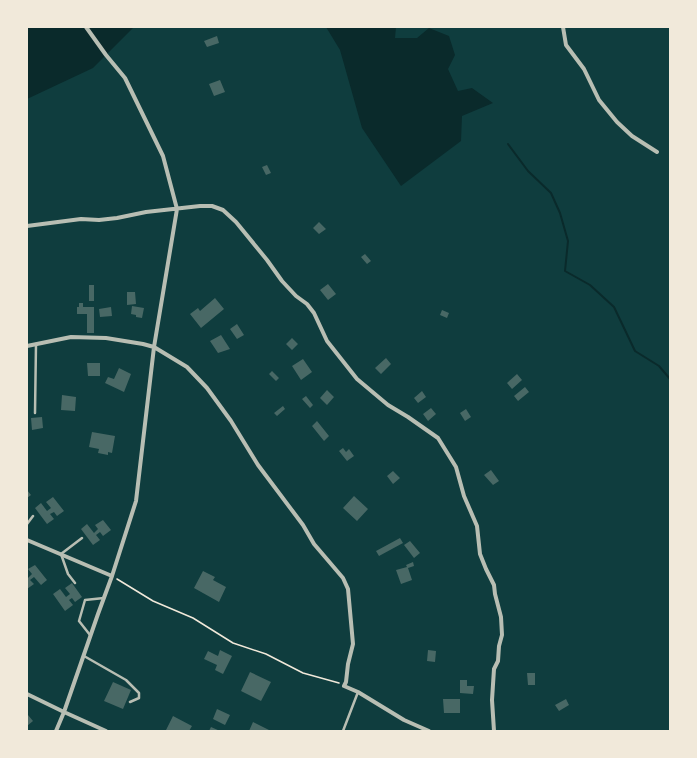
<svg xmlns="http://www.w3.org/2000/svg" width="697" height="758" font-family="Poppins,sans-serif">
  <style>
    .water { fill: #0a2a2b }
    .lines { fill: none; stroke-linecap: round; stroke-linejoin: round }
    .stream { stroke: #0a2a2b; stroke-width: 2 }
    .building { fill: #486865 }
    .path { stroke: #f1e9da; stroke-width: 1.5 }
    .service { stroke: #b8beb3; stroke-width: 2.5 }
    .minor { stroke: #b8beb3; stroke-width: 4 }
  </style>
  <rect width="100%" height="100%" fill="#0f3d3e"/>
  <path class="water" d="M27,27H134L93,68L27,99Z
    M326,27H396L395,38H417L429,28L449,36L455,55L448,69L458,91L472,88L493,103L462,116L461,141L401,186L362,128L340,50Z"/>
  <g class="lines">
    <path class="stream" d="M508,144L528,171L551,193L560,213L568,241L565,271L590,285L614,307L635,351L659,366L670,379
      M670,433V440"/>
  </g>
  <path class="building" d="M217,36L219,43L207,47L204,41Z
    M220,80L225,92L214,96L209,84Z
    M267,165L271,173L266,175L262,167Z
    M319,222L326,229L319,234L313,228Z
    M365,254L371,261L367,264L361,257Z
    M328,284L336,294L328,300L320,290Z
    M89,285H94V301H89Z
    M127,292H135L136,304L127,305Z
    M215,298L224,309L201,328L190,314L198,308L200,311Z
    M79,303H83V307H94V333H87V314H77V307H79Z
    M132,306L144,308L142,318L136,317V315L131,314Z
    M111,307L112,316L100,317L99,309Z
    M442,310L449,313L447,318L440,315Z
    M237,324L244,335L237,339L230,329Z
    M221,335L230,349L218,353L210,341Z
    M292,338L298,344L292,350L286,344Z
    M386,358L391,364L381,374L375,368Z
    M303,359L312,372L301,380L292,366Z
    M87,363H100V376H88Z
    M119,368L131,374L124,392L105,383L108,377L114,379Z
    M272,371L279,378L276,381L269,374Z
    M517,374L522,380L512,389L507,383Z
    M525,387L529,392L518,401L514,396Z
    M327,390L334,397L327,405L320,398Z
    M422,391L426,397L418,403L414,398Z
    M62,395L76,397L75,411L61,410Z
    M306,396L313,405L310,408L302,399Z
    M283,406L285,409L277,416L274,413Z
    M431,408L436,414L428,421L423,414Z
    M466,409L471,417L465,421L460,413Z
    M42,417L43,428L32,430L31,418Z
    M317,421L329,436L324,441L312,426Z
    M92,432L115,436L112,453L108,452V455L98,453L99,449L89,447Z
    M343,448L346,452L349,449L354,456L347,461L339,451Z
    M491,470L499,481L493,485L484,475Z
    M393,471L400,478L393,484L387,476Z
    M27,490L31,495L27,498Z
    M354,496L368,509L357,521L343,508Z
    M53,497L64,511L57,516L54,512L50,514L54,519L47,524L35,508L41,503L47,511L51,508L46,502Z
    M103,520L111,530L103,536L100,532L96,535L100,540L93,545L81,529L87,524L94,533L98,529L95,525Z
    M400,538L403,543L379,556L376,551Z
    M410,541L420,553L414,558L404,545Z
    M413,562L414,566L408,568L412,580L401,584L396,570L407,567L406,565Z
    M35,565L47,580L41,585L34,577L30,580L34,584L27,589V576L28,578L32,574L28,569Z
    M203,571L215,577L213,580L226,587L219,602L194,588Z
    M72,583L82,597L75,602L72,598L69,600L73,605L65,611L53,594L60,589L66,597L70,594L65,588Z
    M220,650L232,656L223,674L215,670L217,665L204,659L208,651L218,656Z
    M428,650L436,651L435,662L427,661Z
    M250,672L271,682L261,701L241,691Z
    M527,673H535V685H528Z
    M460,680H467V686H474L473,694L460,693Z
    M113,682L131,690L123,709L104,701Z
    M443,699H460V713H444Z
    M566,699L569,705L559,711L555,705Z
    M217,709L230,715L225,725L213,719Z
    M28,715L33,721L27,726V716Z
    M173,716L192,726L189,731L166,730Z
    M253,722L271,731H249Z
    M211,727L220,731H209Z"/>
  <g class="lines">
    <path class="path" d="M117,579L153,601L193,618L233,643L266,654L303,673L339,683"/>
    <path class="service" d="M35,413L36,344
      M27,524L33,516
      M75,583L68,574L61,554L82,538
      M90,635L79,621L85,600L104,598
      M84,656L126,680L139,693V698L130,702
      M343,731L358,692"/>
    <path class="minor" d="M86,27L106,55L125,78L163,156L177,209L154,347L136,501L112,576
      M563,27L566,45L584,69L599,100L617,122L632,136L657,152
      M27,226L81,219L99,220L117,218L146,212L200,206H212L223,210L236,222L267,260L282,281L296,296L307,304L314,313L327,341L357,379L388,405L408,417L438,438L456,467L464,496L477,526L480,554L486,569L494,585L495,594L501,617L502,635L499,646L498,661L494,669L492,700L494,731
      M27,346L71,337L106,338L143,344L154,347L187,367L207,388L231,421L258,465L303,525L314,544L343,578L348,589L353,644L348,664L346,682L344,686L358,692L404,720L429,731
      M27,540L112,576L98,614L64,712L106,731
      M27,694L64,712L56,731"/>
  </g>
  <rect width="697" height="758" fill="none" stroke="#f1e9da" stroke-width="56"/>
</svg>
